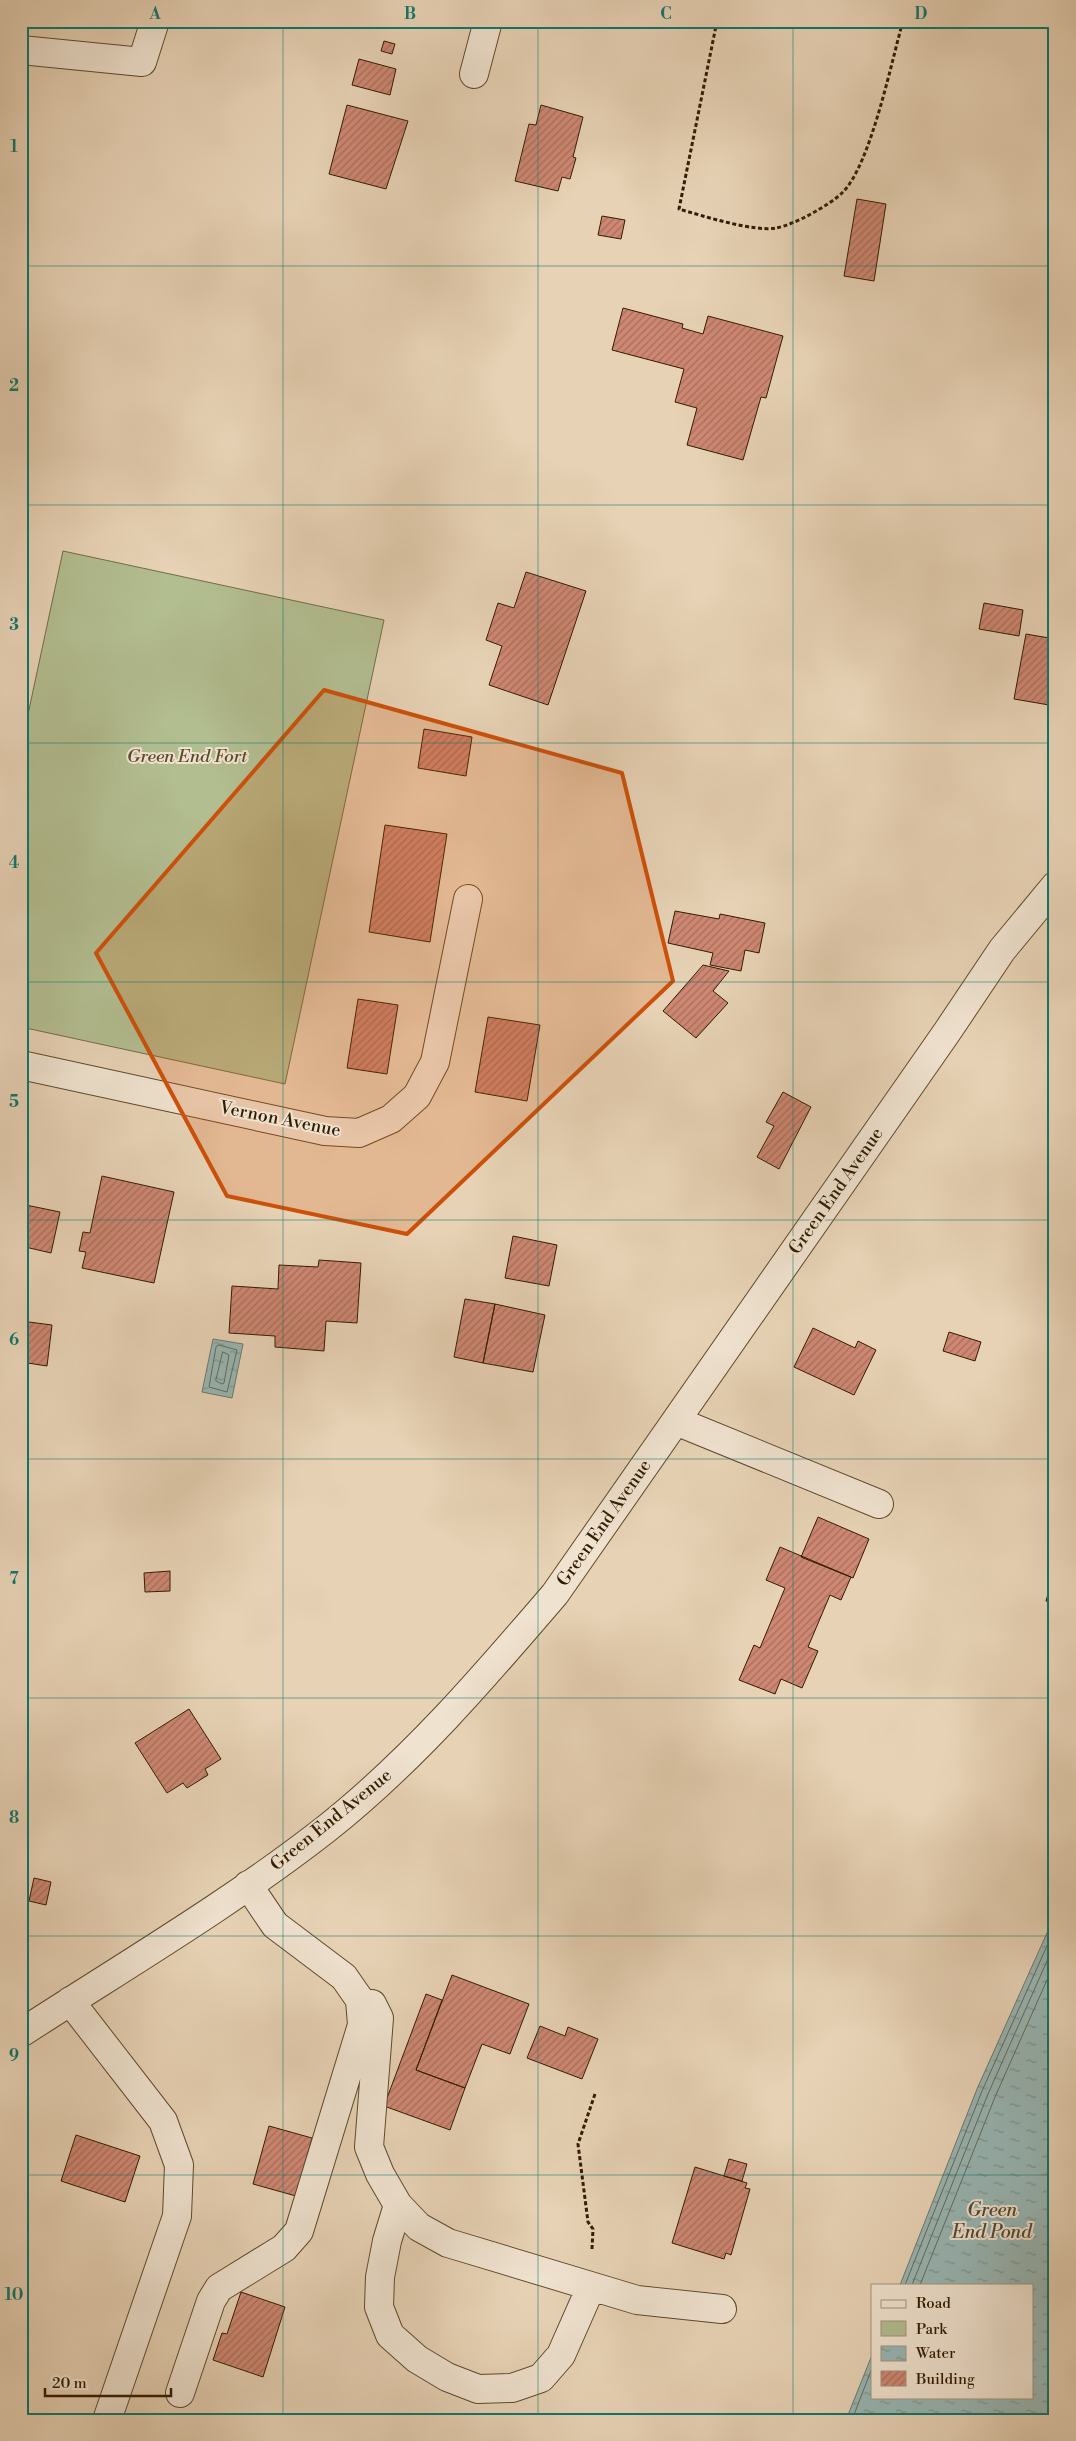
<svg xmlns="http://www.w3.org/2000/svg" width="1076" height="2441" font-family="'Libre Bodoni',serif">
  <style>
    .green { fill: #b2bd90; stroke: #726c48 }
    .water { fill: url(#water-ripples); stroke: #6f786c }
    .lines { fill: none; stroke-linecap: round; stroke-linejoin: round }
    .shore { stroke: #65695a; stroke-width: 1 }
    .building { fill: url(#building-hatch); stroke: #321c00 }
    .minor-casing { stroke: #5f4a2d; stroke-width: 30 }
    .path { stroke: #321c00; stroke-width: 3; stroke-dasharray: 4 2.5; stroke-linecap: butt }
    .minor { stroke: #efe2cf; stroke-width: 28 }
    .marked { fill: #cd500a; fill-opacity: 0.2; stroke: #cd500a; stroke-width: 4; stroke-linejoin: round }
    .grid { fill: none; stroke: #0f766e; stroke-width: 1; stroke-opacity: 0.55 }
    .labels { text-anchor: middle; dominant-baseline: central; stroke-width: 4; stroke-linejoin: round; paint-order: stroke }
    .park-label { font-size: 18px; font-style: italic; fill: #584c2b; stroke: #efe2cf }
    .street-label { font-size: 18px; fill: #321c00; stroke: #efe2cf }
    .water-label { font-size: 19px; font-style: italic; fill: #514a36; stroke: #efe2cf }
    .neatline { fill: none; stroke: #0f766e; stroke-width: 2 }
    .grid-label { font-size: 16px; text-anchor: middle; font-weight: bold; fill: #0f766e }
  </style>
  <defs>
    <pattern id="water-ripples" width="26" height="14" patternUnits="userSpaceOnUse" patternTransform="scale(1.25)"><rect width="26" height="14" fill="#98b6b4"/><path d="M2 4q2-2 4 0t4 0M15 11q2-2 4 0t4 0" fill="none" stroke="#7d9390"/></pattern>
    <pattern id="building-hatch" width="6" height="6" patternUnits="userSpaceOnUse" patternTransform="scale(1.25)"><rect width="6" height="6" fill="#ce8773"/><path d="M-1 1l2-2M0 6l6-6M5 7l2-2" fill="none" stroke="#a86e5c"/></pattern>
  </defs>
  <rect width="100%" height="100%" fill="#e7d2b5"/>
  <filter id="stains"><feTurbulence type="fractalNoise" baseFrequency=".004" numOctaves="4"/><feColorMatrix values="0 0 0 0 .2 0 0 0 0 .09 0 0 0 0 .02 0 0 0 .5 -.17"/></filter>
  <radialGradient id="worn" r=".72"><stop offset=".6" stop-color="#630" stop-opacity="0"/><stop offset="1" stop-color="#630" stop-opacity=".3"/></radialGradient>
  <path class="green" d="M63,551L384,620L285,1084L21,1027V747Z"/>
  <path class="water" d="M213,1339L243,1344L232,1398L202,1392Z
    M1055,1915V2420H846L872,2355V2397H1032V2285H900L977,2089Z"/>
  <g class="lines">
    <path class="shore" d="M219,1345L237,1350L227,1392L209,1387L216,1347Z
      M223,1352L229,1355L224,1383L222,1384L216,1381Z
      M905,2285L982,2091L1055,1928
      M912,2285L988,2094L1055,1943
      M920,2285L995,2097L1055,1962
      M852,2420L872,2368"/>
  </g>
  <path class="building" d="M384,41L395,44L392,54L381,51Z
    M359,59L396,69L390,95L352,85Z
    M347,105L408,121L386,189L329,174Z
    M541,105L583,117L573,157L576,158L570,179L562,177L558,191L515,181L529,124L536,125Z
    M857,199L886,204L874,281L844,276Z
    M602,216L625,220L621,239L598,235Z
    M623,308L683,324L682,328L703,334L708,316L783,336L766,398L761,397L743,460L687,445L697,408L675,402L684,369L612,350Z
    M526,572L586,591L548,705L489,685L502,646L486,640L498,603L514,608Z
    M984,603L1023,610L1019,636L979,629Z
    M1026,634L1055,639V706L1014,699Z
    M424,729L472,737L466,776L418,768Z
    M385,825L447,834L430,942L369,932Z
    M675,911L719,919L720,914L765,923L759,953L745,950L741,971L710,965L713,953L668,943Z
    M703,965L729,971L713,991L728,1003L696,1038L663,1011Z
    M358,999L398,1005L387,1074L347,1068Z
    M488,1017L540,1025L527,1101L475,1092Z
    M783,1092L811,1107L779,1169L757,1157L774,1126L766,1122Z
    M102,1176L174,1192L154,1283L82,1268L86,1252L79,1251L83,1232L90,1233Z
    M21,1204L60,1212L51,1253L21,1246Z
    M513,1236L557,1245L549,1286L505,1278Z
    M319,1260L361,1263L357,1323L326,1321L324,1351L275,1347V1336L229,1333L232,1286L278,1289L279,1265L318,1267Z
    M465,1299L495,1304L483,1363L454,1357Z
    M495,1304L545,1315L533,1372L483,1363Z
    M21,1321L52,1325L47,1366L21,1362Z
    M813,1328L855,1348L858,1341L876,1350L854,1395L794,1367Z
    M949,1332L981,1342L975,1361L943,1351Z
    M818,1517L869,1539L853,1578L801,1557Z
    M780,1547L851,1577L841,1600L830,1595L808,1647L818,1651L802,1688L781,1679L775,1694L739,1680L754,1645L760,1648L785,1588L766,1580Z
    M170,1571V1591L145,1592L144,1573Z
    M1054,1574H1055V1604L1046,1601Z
    M189,1709L221,1759L205,1769L208,1775L187,1788L183,1783L167,1793L135,1743Z
    M34,1878L51,1882L46,1905L29,1901Z
    M452,1975L529,2004L510,2054L482,2044L465,2088L416,2070Z
    M426,1994L442,2000L416,2070L465,2088L450,2130L384,2106Z
    M540,2026L565,2036L568,2027L598,2039L582,2079L527,2058Z
    M269,2126L312,2138L296,2196L253,2184Z
    M76,2135L140,2156L125,2202L61,2181Z
    M729,2159L747,2164L742,2181L724,2176Z
    M695,2167L747,2183L745,2188L750,2189L731,2255L726,2253L724,2259L672,2243Z
    M241,2292L285,2307L263,2377L213,2360L222,2333L227,2334Z"/>
  <g class="lines">
    <g class="minor-casing">
      <path id="minor" d="M21,50L142,62L155,21
        M474,74L488,21
        M21,1065L325,1131L359,1133L391,1119L417,1096L435,1062L468,899
        M676,1421L879,1504
        M70,2001L163,2121L179,2165L177,2216L107,2420
        M372,2004L379,2018L369,2147L380,2174L398,2205L419,2227L448,2243L637,2300L722,2309
        M21,2033C123,1967 230,1904 326,1829C412,1761 484,1677 555,1594L947,1032L1002,950L1055,886
        M398,2205L387,2241L380,2277L379,2307L390,2335L417,2359L447,2377L478,2389L512,2388L541,2378L561,2355L591,2287
        M180,2393L211,2301L219,2288L284,2248L299,2231L362,2025L360,2000L344,1977L275,1925L248,1885"/>
    </g>
    <path class="path" d="M717,21L679,209C703,216 753,232 776,228C794,225 830,205 843,192C871,163 891,63 903,21
      M592,2249L593,2229L588,2222L578,2144L595,2094"/>
    <use href="#minor" class="minor"/>
  </g>
  <path class="marked" d="M324,690L622,773L673,981L407,1234L227,1196L96,953Z"/>
  <path class="grid" d="M283,21V2420M538,21V2420M793,21V2420M21,266H1055M21,505H1055M21,743H1055M21,982H1055M21,1220H1055M21,1459H1055M21,1698H1055M21,1936H1055M21,2175H1055"/>
  <g class="labels">
    <g class="park-label">
      <text x="187" y="756">Green End Fort</text>
    </g>
    <g class="street-label">
      <text transform="translate(280 1119) rotate(11)">Vernon Avenue</text>
      <text transform="translate(836 1191) rotate(-55)">Green End Avenue</text>
      <text transform="translate(604 1523) rotate(-55)">Green End Avenue</text>
      <text transform="translate(331 1820) rotate(-39)">Green End Avenue</text>
    </g>
    <g class="water-label">
      <text x="992" y="2210">Green<tspan x="992" dy="22">End Pond</tspan></text>
    </g>
  </g>
  <rect width="1076" height="2441" fill="none" stroke="#e7d2b5" stroke-width="55"/>
  <rect x="871" y="2284" width="162" height="115" fill="#efe2cf" stroke="#a3937c"/>
  <rect x="881" y="2300" width="25" height="8" fill="#efe2cf" stroke="#a3937c"/>
  <text x="916" y="2308" font-size="15" fill="#321c00">Road</text>
  <rect x="881" y="2321" width="25" height="15" fill="#b2bd90" stroke="#a3937c"/>
  <text x="916" y="2334" font-size="15" fill="#321c00">Park</text>
  <rect x="881" y="2346" width="25" height="15" fill="url(#water-ripples)" stroke="#a3937c"/>
  <text x="916" y="2358" font-size="15" fill="#321c00">Water</text>
  <rect x="881" y="2371" width="25" height="15" fill="url(#building-hatch)" stroke="#a3937c"/>
  <text x="916" y="2384" font-size="15" fill="#321c00">Building</text>
  <path d="M45 2388v8h126v-8" fill="none" stroke="#321c00" stroke-width="2.5"/>
  <text x="52" y="2388" font-size="15" fill="#321c00" stroke="#efe2cf" stroke-width="4" paint-order="stroke">20 m</text>
  <rect x="28" y="28" width="1020" height="2386" class="neatline"/>
  <g class="grid-label">
    <text x="155" y="19">A</text>
    <text x="410" y="19">B</text>
    <text x="666" y="19">C</text>
    <text x="921" y="19">D</text>
    <text x="14" y="152">1</text>
    <text x="14" y="391">2</text>
    <text x="14" y="630">3</text>
    <text x="14" y="868">4</text>
    <text x="14" y="1107">5</text>
    <text x="14" y="1345">6</text>
    <text x="14" y="1584">7</text>
    <text x="14" y="1823">8</text>
    <text x="14" y="2061">9</text>
    <text x="14" y="2300">10</text>
  </g>
  <rect width="100%" height="100%" filter="url(#stains)"/>
  <rect width="100%" height="100%" fill="url(#worn)"/>
</svg>
